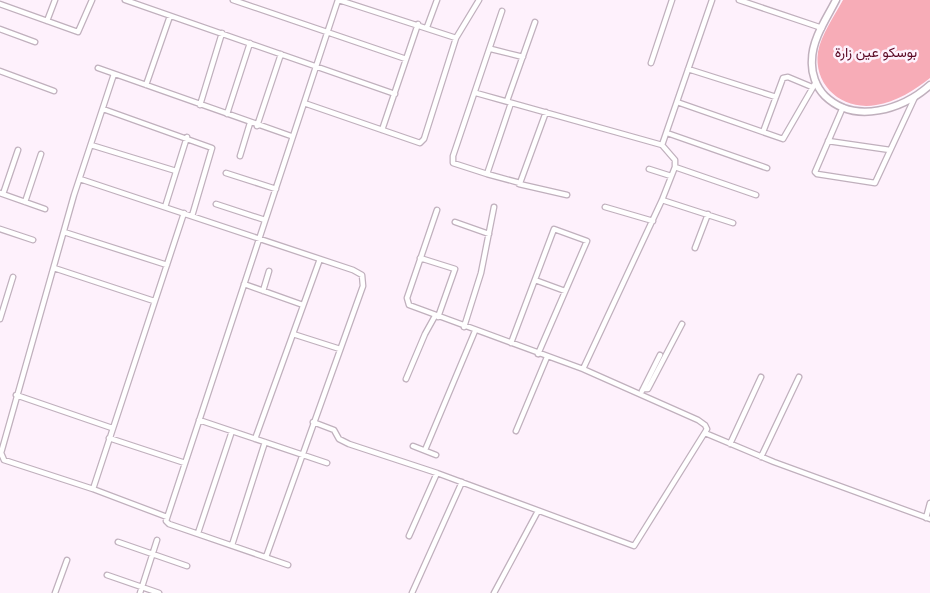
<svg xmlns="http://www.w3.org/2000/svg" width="930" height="593" font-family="'DM Sans',Vazirmatn,sans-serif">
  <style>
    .forest { fill: #f7acb7 }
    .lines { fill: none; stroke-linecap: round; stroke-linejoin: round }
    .street-casing { stroke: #c0b0bd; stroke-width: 7 }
    .secondary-casing { stroke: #c0b0bd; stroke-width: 9 }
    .street { stroke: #fff; stroke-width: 4.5 }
    .secondary { stroke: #fff; stroke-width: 6 }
    .labels { text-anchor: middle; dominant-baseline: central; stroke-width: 5; stroke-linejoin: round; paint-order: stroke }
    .park-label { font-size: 14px; fill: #5b0824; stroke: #fef1fc }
  </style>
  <rect width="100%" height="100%" fill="#fef1fc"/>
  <path class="forest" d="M843,0H930V78C915,90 896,102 876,105C843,111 813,86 818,52C821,35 835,15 843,0Z"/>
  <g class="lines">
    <g class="street-casing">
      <path id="street" d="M125,0L395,94
        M233,0L406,59
        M739,0L822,28
        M0,4L78,32L92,0
        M502,11L453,156V163L487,174L511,103
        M47,21L55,0
        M427,27L437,0
        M0,29L35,42
        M456,38L479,0
        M491,49L523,57
        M651,63L672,0
        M98,68L291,136
        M688,69L776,97
        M0,71L54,91
        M114,74L74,195L1,453L4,460L93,489L167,517
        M146,85L170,16
        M476,93L662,145L675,160V167L662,200L583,369
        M507,101L535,22
        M677,102L783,139L816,82
        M304,103L420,143L424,139L456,38L339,0
        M200,105L222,33
        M843,107L815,172L817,174L875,183L915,97
        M103,109L212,148L192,216
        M227,114L250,43
        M257,126L281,54
        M382,130L418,24
        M763,132L783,78L788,77L812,87
        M667,133L767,168
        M828,141L890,150
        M91,145L176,171
        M662,145L712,0
        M240,156L250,123
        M675,167L756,195
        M649,169L671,176
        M226,173L276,189
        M487,174L520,183L546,112
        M80,179L353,270L362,275L363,286L266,557
        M519,184L567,195
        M0,193L45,209
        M3,194L18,150
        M662,200L733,223
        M25,202L41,154
        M216,204L265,220
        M165,207L187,137
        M605,207L653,221
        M455,222L489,234
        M0,229L33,240
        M64,232L167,265
        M695,248L708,214
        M420,258L455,269L438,317
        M54,268L154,301
        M535,280L565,291
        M244,284L303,305
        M263,291L269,271
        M0,319L13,277
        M464,327L481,273L494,207
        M293,334L340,349
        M511,343L554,229L587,241L538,354
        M406,379L425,334L435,316
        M643,389H648L682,324
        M642,391L660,355
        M16,395L112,428
        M199,420L327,463
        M313,422L334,430L339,439L349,444L437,473
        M516,431L547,357
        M705,433L774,462L930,519
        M109,438L185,463
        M255,439L320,259
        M730,444L761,377
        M413,446L436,455
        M425,450L475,331
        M761,457L799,377
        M93,489L184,213
        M926,518L930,503
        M198,533L232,431
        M409,536L437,473L634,546L707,429L705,425L698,420L583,369L409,305L407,298L437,210
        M118,542L187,566
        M232,545L265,442
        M288,565L169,524L166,521L338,0
        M107,575L159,593
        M55,593L67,560
        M140,593L157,540
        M412,593L462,482
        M494,593L538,511"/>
    </g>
    <g class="secondary-casing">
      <path id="secondary" d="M836,0C827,18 812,39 812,60C811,73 816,87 825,96C855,125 903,109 930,85"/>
    </g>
    <use href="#street" class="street"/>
    <use href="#secondary" class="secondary"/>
  </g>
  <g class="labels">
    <g class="park-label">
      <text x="876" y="52">بوسكو عين زارة</text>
    </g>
  </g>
</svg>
